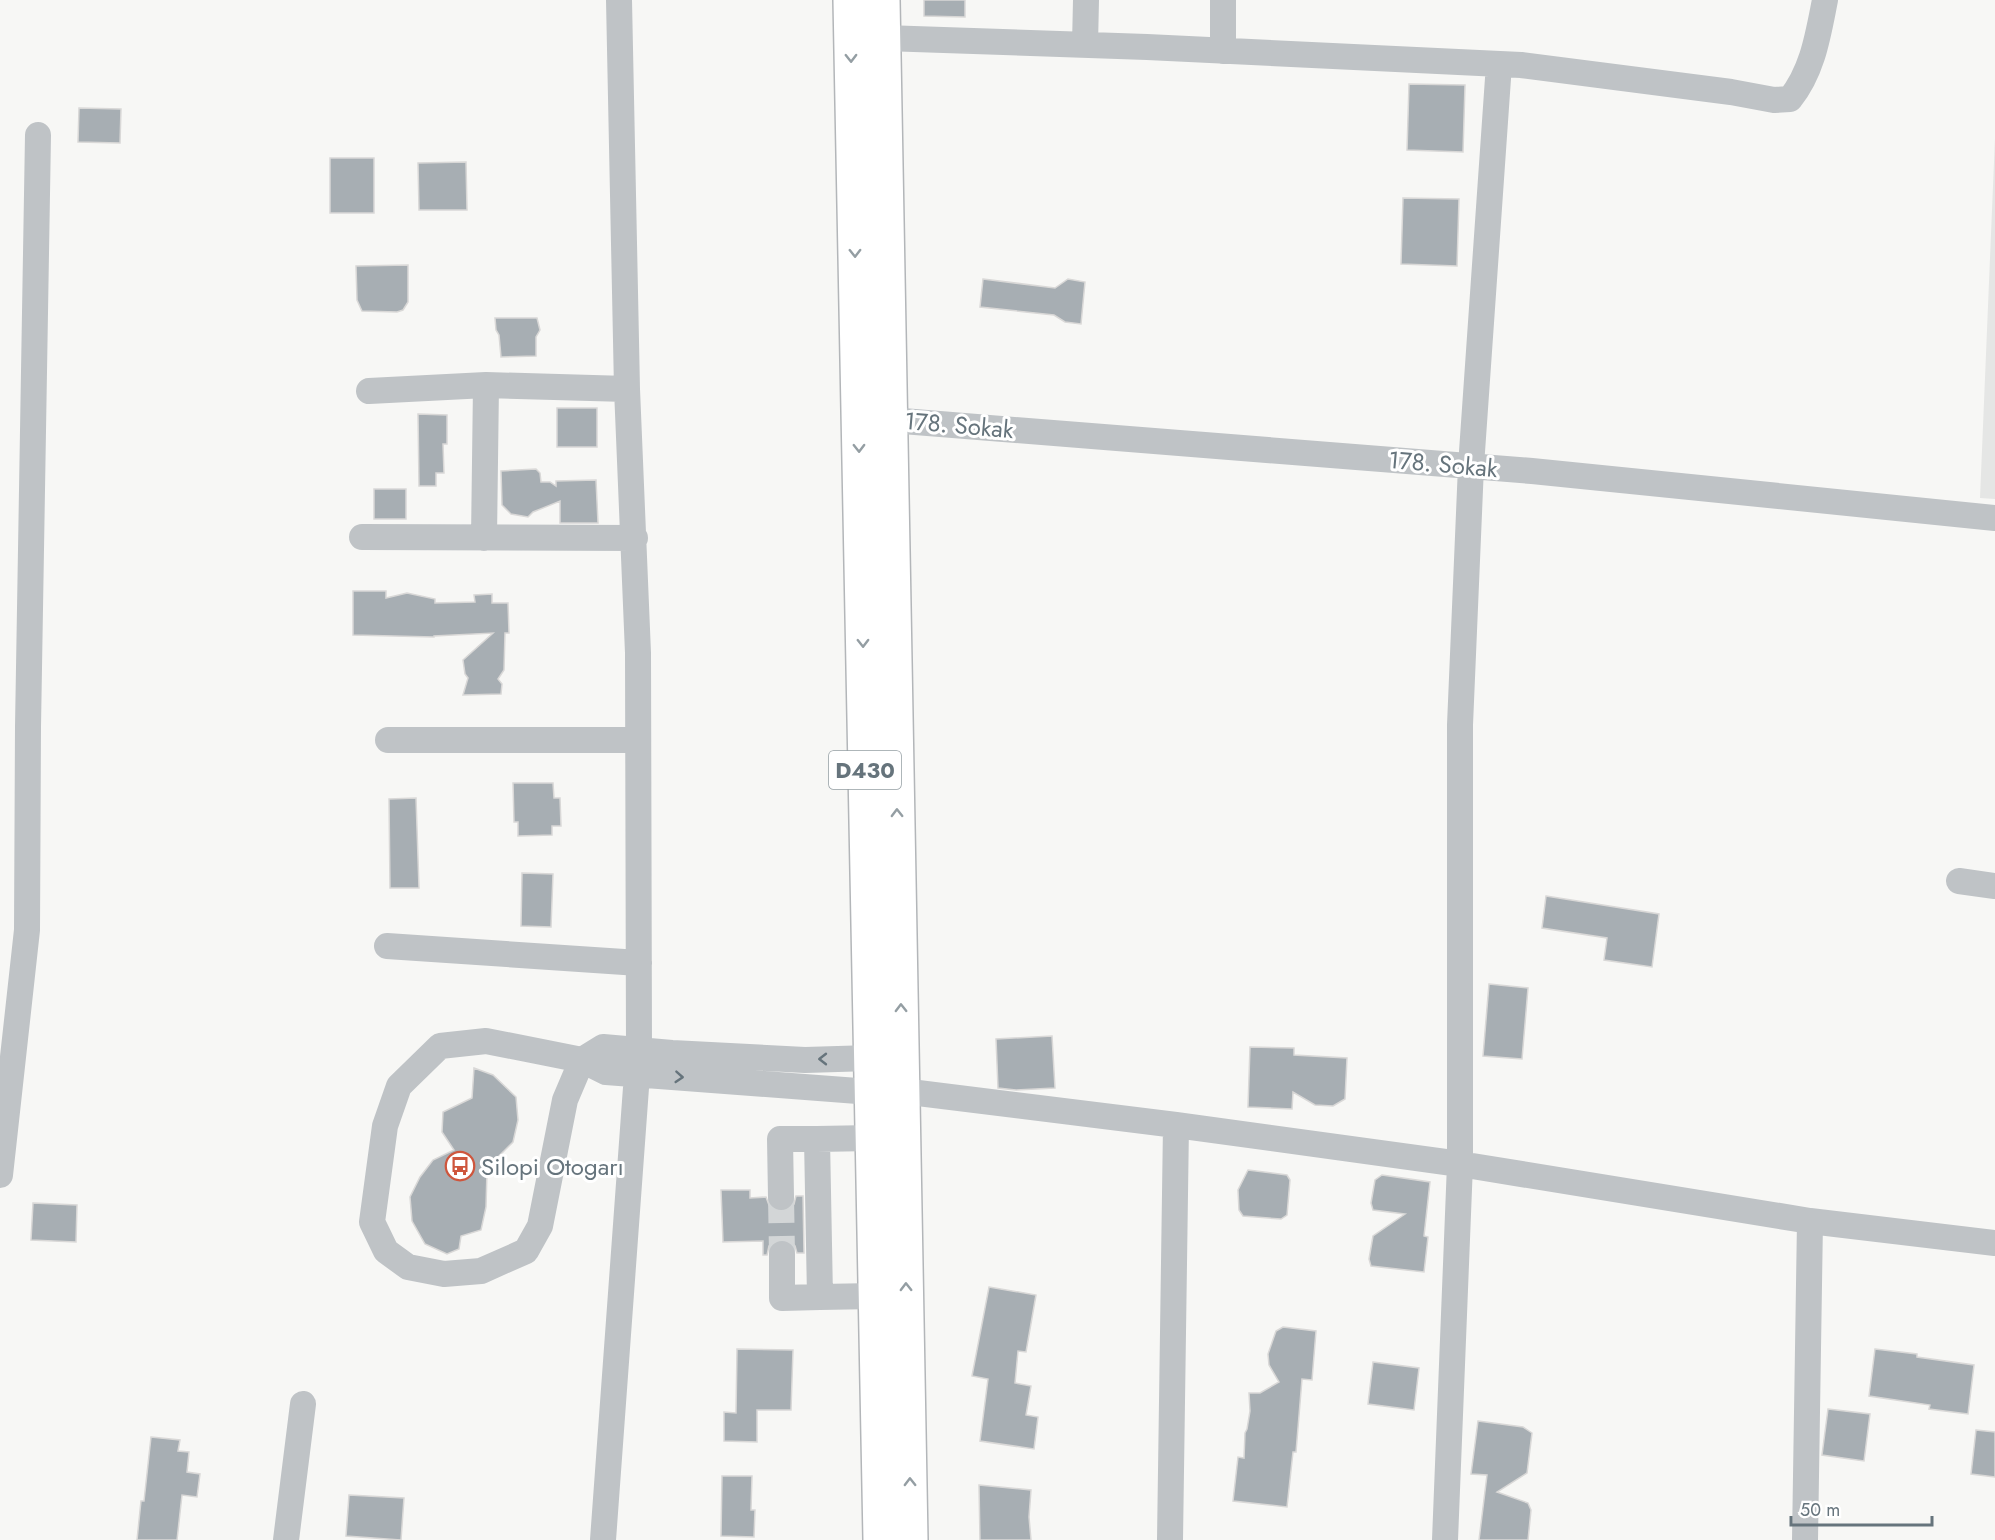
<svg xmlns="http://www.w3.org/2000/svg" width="1995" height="1540" font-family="Jost,sans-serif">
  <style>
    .built { fill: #e5e6e5 }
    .building { fill: #a7aeb3; stroke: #d9d8d7; stroke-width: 1.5 }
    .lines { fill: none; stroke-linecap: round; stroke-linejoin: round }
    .minor-tunnel { stroke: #d3d6d7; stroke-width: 26; stroke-dasharray: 26 13; stroke-linecap: butt }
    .highway-casing { stroke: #b3b6b9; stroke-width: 36 }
    .minor { stroke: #bfc3c6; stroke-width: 26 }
    .highway { stroke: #fff; stroke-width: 33 }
    .oneway { stroke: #949ea3 }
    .oneway2 { stroke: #66747c }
    .labels { text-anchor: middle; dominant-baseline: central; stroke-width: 6; stroke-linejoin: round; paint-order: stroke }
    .shield { fill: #fff; stroke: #949ea3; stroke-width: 1.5 }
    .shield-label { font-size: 22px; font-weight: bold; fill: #66747c }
    .street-label { font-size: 24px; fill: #66747c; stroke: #fff }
    .poi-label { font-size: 24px; fill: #66747c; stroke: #fff; text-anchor: start }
  </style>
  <rect width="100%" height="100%" fill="#f7f7f5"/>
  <path class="built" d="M1995,138V499L1980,498Z"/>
  <path class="building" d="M924,0H965V17L924,16Z
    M1409,84L1465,85L1463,152L1407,150Z
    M79,108L121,109L120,143L78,142Z
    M330,158H374V213H330Z
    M466,162L467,210H419L418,163Z
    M1403,198L1459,199L1457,266L1401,264Z
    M408,265V302L403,310L397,312L362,311L357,300L356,266Z
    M983,279L1055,288L1068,279L1085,282L1081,324L1065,322L1054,315L980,307Z
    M495,318H537L540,330L536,337V356L501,357L499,335L496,330Z
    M557,408H597V447H557Z
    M418,414L447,415V444H443L444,473H436V486H419Z
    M536,469L540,473L541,482H550L556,486V481L596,480L598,523H560V501L533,512L528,517L511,514L502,505L501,471Z
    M374,489H406V519H374Z
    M353,591H386V598L407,593L435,599V603L475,602L474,595L492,594V603H508L509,633H505L504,670L498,679L502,684L501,694L463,695L468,678L465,674L463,660L493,633L434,636V637L353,635Z
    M513,783H553L554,798H560L561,826H552V835L518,836V822H514Z
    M416,798L419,888H390L389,799Z
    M522,873L553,874L551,927L521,926Z
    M1546,896L1659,914L1652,967L1604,960L1607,938L1542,928Z
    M1489,984L1528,988L1522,1059L1483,1056Z
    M1052,1036L1055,1088L1016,1090L998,1088L996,1039Z
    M1250,1047L1294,1048V1055L1347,1058L1345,1099L1333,1106L1315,1105L1293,1092L1292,1109L1248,1107Z
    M474,1068L493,1075L516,1097L518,1120L513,1142L494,1161L487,1171L486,1207L481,1230L461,1236L459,1249L447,1254L425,1244L412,1221L410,1197L420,1177L433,1160L454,1150L442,1132L443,1112L472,1098Z
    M1248,1170L1287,1175L1290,1180L1287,1215L1281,1219L1243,1216L1239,1210L1238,1190Z
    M1382,1175L1430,1182L1424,1236L1428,1237L1424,1272L1371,1266L1369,1259L1373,1236L1405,1214L1373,1210L1371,1203L1375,1180Z
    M721,1190H750V1198L766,1197L769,1205L774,1210L781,1212L789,1209L794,1204L796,1196H803L804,1253H797L795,1246L790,1241L783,1239L775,1241L769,1246L767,1255H763V1241L723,1242Z
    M33,1203L77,1205L76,1242L31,1240Z
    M989,1287L1036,1295L1026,1352L1018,1351L1015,1383L1031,1386L1026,1415L1038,1417L1034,1449L980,1441L988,1379L972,1376Z
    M1283,1327L1316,1331L1312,1380L1302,1379L1296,1452H1293L1287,1507L1233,1501L1238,1457L1244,1458L1245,1433L1247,1429L1250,1411L1249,1393H1260L1279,1382L1269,1365L1268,1354L1276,1331Z
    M737,1349L793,1350L791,1410H757V1442L724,1441V1412L736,1413Z
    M1875,1349L1917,1354V1357L1974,1365L1968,1414L1929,1409L1930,1405L1869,1396Z
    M1373,1362L1419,1368L1414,1410L1368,1404Z
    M1828,1409L1870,1414L1864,1461L1822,1455Z
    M1478,1421L1523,1427L1532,1433L1527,1473L1497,1492L1528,1503L1531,1510L1528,1540H1479L1487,1475L1471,1474Z
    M1976,1430L1995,1432V1477L1971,1474Z
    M151,1437L180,1440L178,1451L189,1452L187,1472L200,1474L197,1497L182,1495L177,1540H137L141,1501H144Z
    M722,1476H752L751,1510H755L754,1537L721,1536Z
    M979,1485L1031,1490L1029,1517L1031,1540H980Z
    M349,1495L404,1498L401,1540L346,1536Z"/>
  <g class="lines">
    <path class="minor-tunnel" d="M781,1197L782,1254"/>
    <g class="highway-casing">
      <path id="highway" d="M850,0L880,1540
        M883,0L911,1540"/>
    </g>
    <path class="minor" d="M619,0L627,389L638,653L639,1050
      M884,38L1147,47L1521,65L1731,92L1774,100L1790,99C1813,70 1818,35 1825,0
      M1085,45L1086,0
      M1223,51V0
      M369,391L486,385L627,389
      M890,420L1532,471L1995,518
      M362,537L635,538
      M484,538L486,385
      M388,740H638
      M1959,881L1995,886
      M387,946L639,963
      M486,1041L582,1060L565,1100L540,1226L526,1251L481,1271L444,1274L408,1267L386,1251L372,1222L385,1126L399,1086L440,1046Z
      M582,1060L606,1072L871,1092L902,1091L1176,1125L1460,1164L1810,1221L1995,1243
      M582,1060L603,1047L672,1053L805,1060L871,1058L889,1053
      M872,1138L817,1139L820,1297L875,1296
      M0,1175L27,930L28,727L38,135
      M781,1197L780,1139H817
      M782,1254V1298L820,1297
      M286,1540L303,1404
      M603,1540L637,1074
      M1170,1540L1176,1125
      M1445,1540L1460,1164V725L1471,466L1499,64
      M1805,1540L1810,1221"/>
    <use href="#highway" class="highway"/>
  </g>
  <defs><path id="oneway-chevron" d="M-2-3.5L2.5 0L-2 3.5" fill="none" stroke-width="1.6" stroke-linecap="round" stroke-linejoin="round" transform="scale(1.5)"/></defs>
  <g class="oneway">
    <use href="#oneway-chevron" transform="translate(851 58) rotate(89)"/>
    <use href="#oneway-chevron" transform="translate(855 253) rotate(89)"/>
    <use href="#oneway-chevron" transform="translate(859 448) rotate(89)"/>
    <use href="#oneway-chevron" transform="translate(863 643) rotate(89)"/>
    <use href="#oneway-chevron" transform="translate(897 813) rotate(-91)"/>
    <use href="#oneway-chevron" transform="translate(901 1008) rotate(-91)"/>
    <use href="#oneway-chevron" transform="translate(906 1287) rotate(-91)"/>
    <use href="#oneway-chevron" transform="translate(910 1482) rotate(-91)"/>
  </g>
  <g class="oneway2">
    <use href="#oneway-chevron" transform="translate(823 1059) rotate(180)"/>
    <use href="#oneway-chevron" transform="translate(679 1077) rotate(4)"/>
  </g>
  <defs>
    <g id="bus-ring" transform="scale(1.5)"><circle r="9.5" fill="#fff" stroke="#ce563d" stroke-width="1.5"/><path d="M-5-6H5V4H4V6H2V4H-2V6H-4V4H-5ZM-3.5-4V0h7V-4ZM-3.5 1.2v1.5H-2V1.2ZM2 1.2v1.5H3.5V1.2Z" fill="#ce563d"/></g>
  </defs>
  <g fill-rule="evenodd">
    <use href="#bus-ring" x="460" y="1166"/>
  </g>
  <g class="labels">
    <rect class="shield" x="829" y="751" width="72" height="38" rx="4.5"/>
    <g class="shield-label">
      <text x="865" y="770">D430</text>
    </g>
    <g class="street-label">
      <text transform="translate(959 425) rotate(5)">178. Sokak</text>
      <text transform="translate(1443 464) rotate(5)">178. Sokak</text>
    </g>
    <g class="poi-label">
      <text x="481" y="1166">Silopi Otogarı</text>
    </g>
  </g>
  <path d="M1791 1516v9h141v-9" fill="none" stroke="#66747c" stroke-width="3"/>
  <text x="1800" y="1516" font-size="18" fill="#66747c" stroke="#ffffff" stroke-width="4.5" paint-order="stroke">50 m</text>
</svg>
